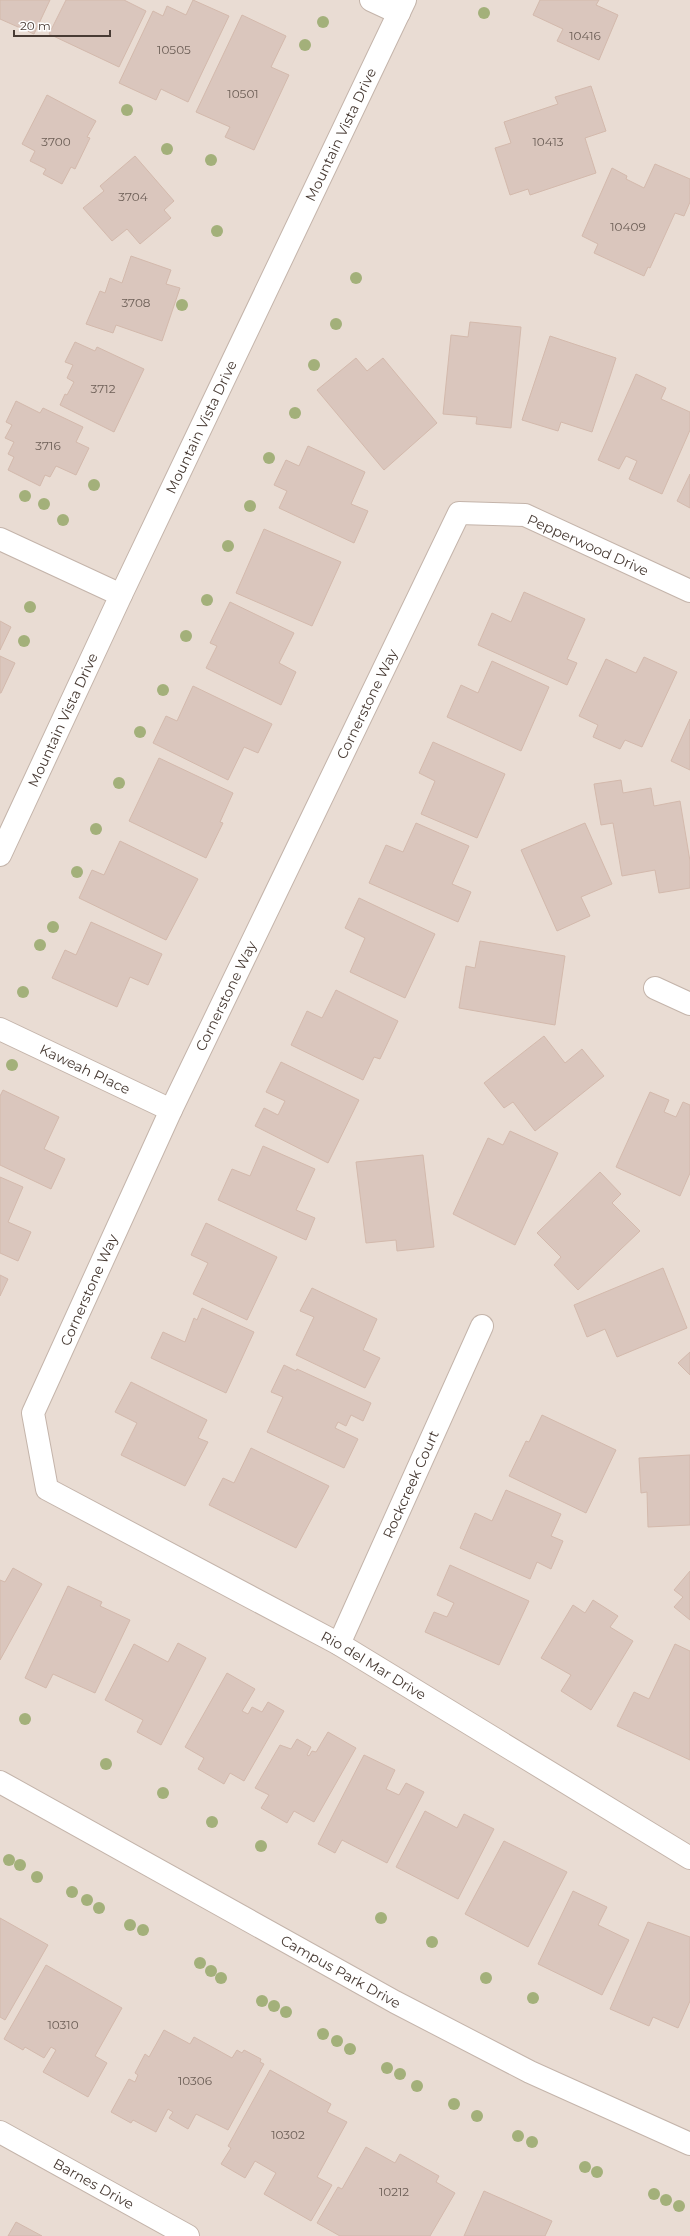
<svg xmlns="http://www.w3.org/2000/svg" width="690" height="2236" font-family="Montserrat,sans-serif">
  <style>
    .residential { fill: #e9dcd3 }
    .building { fill: #dac6bd; stroke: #d3b9ac }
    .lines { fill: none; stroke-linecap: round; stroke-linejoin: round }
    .minor-casing { stroke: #c4b4aa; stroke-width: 24 }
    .minor { stroke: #fff; stroke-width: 22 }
    .tree { fill: #a3b07a }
    .labels { text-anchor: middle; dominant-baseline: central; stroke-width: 3; stroke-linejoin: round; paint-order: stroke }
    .number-label { font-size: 12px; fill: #6c5e56 }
    .street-label { font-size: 14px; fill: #483b34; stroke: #fff }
  </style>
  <rect width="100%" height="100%" fill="#f4ece6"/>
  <path class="residential" d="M0,0H690V2236H0Z"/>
  <path class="building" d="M0,0H50L34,34L0,19Z
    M66,0H124L146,11L119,67L49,34Z
    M193,0L229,16L188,102L161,89L156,100L119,83L153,11L163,16L167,6L186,15Z
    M540,0H599L596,5L618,15L599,60L557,41L563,29L533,15Z
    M242,15L286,36L271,67L289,75L254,150L225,137L230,127L196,112Z
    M591,86L606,131L585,138L596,173L530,195L528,189L510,195L495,148L511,143L504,122L558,104L555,97Z
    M47,95L96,121L87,137L90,138L75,169L71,167L62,184L43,174L46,169L30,161L35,151L22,144Z
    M135,156L174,201L164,210L171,218L140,244L127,229L112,241L83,208L104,191L100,186Z
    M655,164L690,179V202L684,216L675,213L650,268L648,267L644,276L594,253L598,244L582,236L612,168L627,176L626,179L644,188Z
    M131,256L171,270L166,284L180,288L162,341L116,325L113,333L86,324L100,291L105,293L110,278L122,283Z
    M470,322L521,327L511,428L476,424L477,417L443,414L451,335L468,337Z
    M550,336L616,358L592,432L561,422L558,431L522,420Z
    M75,342L95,351L97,347L144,369L114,432L60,405L65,394L67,395L74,382L67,378L73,365L65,362Z
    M356,358L367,371L383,358L437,423L384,470L317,390Z
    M636,374L666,388L661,399L690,412V430L662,494L629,479L637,461L626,456L619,469L598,460Z
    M16,401L40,413L43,408L83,427L76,442L89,448L76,475L56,466L50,477L45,475L40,486L8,470L14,457L8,454L14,442L5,438L12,425L6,422Z
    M308,446L365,472L351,504L368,511L354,543L279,508L287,491L274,485L286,460L299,466Z
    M690,474V508L677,501Z
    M264,529L341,562L312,626L236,593Z
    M524,592L585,619L567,659L577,663L567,685L478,645L492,613L511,622Z
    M230,602L294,633L279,663L296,672L281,705L206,668L217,646L210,643Z
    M0,621L11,627L0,650Z
    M0,656L15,663L1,693H0Z
    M644,657L677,672L642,747L625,740L620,749L593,737L598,725L579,716L606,659L636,673Z
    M492,661L549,687L521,751L447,717L461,685L478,693Z
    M193,686L272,724L258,753L244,747L228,780L153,743L166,716L177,721Z
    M690,719V770L671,761Z
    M433,742L505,774L477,838L421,814L435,781L419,773Z
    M159,758L233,793L220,822L223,823L206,858L129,821Z
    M621,780L623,793L651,788L654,806L680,801L690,861V888L659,893L655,870L622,876L613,823L601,825L594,784Z
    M416,823L469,846L452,884L471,892L458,922L369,883L386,845L403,852Z
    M585,823L612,884L581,897L590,916L557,931L521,850Z
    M120,841L198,879L166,940L79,898L92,870L104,875Z
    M359,898L435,934L405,998L350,972L365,938L345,928Z
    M91,922L162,954L148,985L130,977L117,1007L52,978L65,950L76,955Z
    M480,941L565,956L555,1025L459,1008L466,966L475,968Z
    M336,990L398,1021L380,1059L374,1057L363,1080L291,1045L307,1011L322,1018Z
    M544,1036L565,1063L582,1049L604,1076L535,1131L513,1102L504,1108L484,1083Z
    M281,1062L359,1100L328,1163L255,1126L264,1108L278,1115L285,1101L266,1092Z
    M3,1090L59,1117L44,1149L65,1159L51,1189L0,1165V1096Z
    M650,1092L669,1100L664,1112L676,1117L683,1102L690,1105V1173L680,1196L616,1167Z
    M510,1131L558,1153L515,1245L453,1214L488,1138L503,1145Z
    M263,1146L315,1169L296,1210L315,1218L306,1240L218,1200L232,1169L250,1176Z
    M423,1155L434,1247L397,1251L396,1240L366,1243L356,1162Z
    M600,1172L621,1194L612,1203L640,1231L578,1290L554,1265L561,1257L537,1233Z
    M0,1177L23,1187L8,1222L31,1232L18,1261L0,1253Z
    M206,1223L277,1257L247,1320L193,1294L208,1263L191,1255Z
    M663,1268L687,1328L617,1357L605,1329L587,1337L574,1305Z
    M0,1275L8,1279L0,1296Z
    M312,1288L377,1319L363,1350L380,1358L365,1388L296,1355L314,1317L300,1311Z
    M202,1308L254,1332L226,1393L151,1358L163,1332L185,1342L194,1318L197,1320Z
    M690,1352V1375L678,1363Z
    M284,1365L296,1371L297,1369L371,1403L363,1421L351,1415L346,1426L338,1422L335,1428L358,1439L344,1468L267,1432L283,1397L271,1392Z
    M131,1382L207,1420L198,1438L208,1442L185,1486L121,1455L137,1423L115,1412Z
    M542,1415L616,1450L586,1513L509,1476L526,1441L529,1442Z
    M251,1448L329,1486L296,1548L209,1505L223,1478L234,1483Z
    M690,1455V1525L648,1527L647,1492L641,1493L639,1458Z
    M506,1490L561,1514L551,1536L563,1541L551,1569L537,1562L530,1579L460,1548L475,1513L492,1521Z
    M450,1565L529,1601L499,1665L425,1632L434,1612L447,1617L454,1603L437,1595Z
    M13,1568L42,1584L0,1660V1580L5,1582Z
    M690,1571V1620L674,1607L683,1597L674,1590Z
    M68,1586L102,1602L100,1606L130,1620L95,1693L53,1674L46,1688L25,1678Z
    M593,1600L618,1616L610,1627L633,1641L591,1710L561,1691L571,1675L541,1658L573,1605L585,1613Z
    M178,1643L206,1658L161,1745L137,1732L143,1720L105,1700L134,1644L168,1662Z
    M675,1644L690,1651V1760L617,1726L634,1692L649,1699Z
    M227,1673L255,1689L242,1711L248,1714L252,1707L262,1712L268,1702L284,1711L244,1781L230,1773L224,1784L198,1769L204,1758L185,1747Z
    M328,1732L356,1748L314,1822L294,1811L287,1823L261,1808L269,1795L255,1788L280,1745L291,1749L297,1739L311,1747L307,1755L309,1756L312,1751L316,1752Z
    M364,1755L395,1770L386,1789L399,1795L406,1783L424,1792L387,1863L342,1840L335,1853L318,1844Z
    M425,1811L457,1828L464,1814L494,1829L458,1899L396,1867Z
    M504,1841L567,1872L528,1947L465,1914Z
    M573,1891L607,1907L598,1925L629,1940L602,1995L538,1964Z
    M0,1918L48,1945L5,2020L0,2017Z
    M648,1922L690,1937V2001L678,2028L653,2017L649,2026L610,2009Z
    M46,1965L122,2008L95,2056L107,2063L88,2097L43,2072L56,2050L51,2047L44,2058L25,2047L23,2050L4,2039Z
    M164,2030L190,2044L194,2037L232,2058L237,2050L242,2053L244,2050L261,2059L260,2062L264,2064L228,2130L196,2114L188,2129L169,2118L173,2112L168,2109L156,2132L133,2120L131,2123L111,2112L129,2079L135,2082L138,2075L135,2073L145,2054L149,2057Z
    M270,2070L331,2104L327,2112L347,2122L317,2177L332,2185L311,2221L264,2194L276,2173L255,2161L245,2178L221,2164L231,2148L228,2146Z
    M366,2147L395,2163L400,2154L439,2176L436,2182L455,2193L430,2236H340L317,2223L338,2187L342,2189Z
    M484,2191L552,2221L545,2236H464Z
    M16,2222L42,2236H8Z"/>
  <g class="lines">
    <g class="minor-casing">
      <g id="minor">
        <path d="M371,0L399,13"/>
        <path d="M0,539L121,595"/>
        <path id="s1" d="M690,591L525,515L459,513L171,1110L33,1413L47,1489L339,1644L690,1858"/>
        <path id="s2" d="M0,855L121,595L405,0"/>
        <path d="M655,988L690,1004"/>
        <path id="s3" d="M0,1029L171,1110"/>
        <path id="s4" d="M339,1644L482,1326"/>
        <path id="s5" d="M0,1782L395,2002L530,2072L690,2144"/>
        <path id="s6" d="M0,2132L188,2236"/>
      </g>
    </g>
    <use href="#minor" class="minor"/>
  </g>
  <g class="tree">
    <circle cx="484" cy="13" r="6"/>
    <circle cx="323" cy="22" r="6"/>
    <circle cx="305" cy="45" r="6"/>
    <circle cx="127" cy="110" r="6"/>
    <circle cx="167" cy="149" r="6"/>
    <circle cx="211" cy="160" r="6"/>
    <circle cx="217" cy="231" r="6"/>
    <circle cx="356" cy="278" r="6"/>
    <circle cx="182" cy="305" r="6"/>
    <circle cx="336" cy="324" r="6"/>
    <circle cx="314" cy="365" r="6"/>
    <circle cx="295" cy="413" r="6"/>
    <circle cx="269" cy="458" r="6"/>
    <circle cx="94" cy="485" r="6"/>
    <circle cx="25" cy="496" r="6"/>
    <circle cx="44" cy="504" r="6"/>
    <circle cx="250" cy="506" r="6"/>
    <circle cx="63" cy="520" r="6"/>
    <circle cx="228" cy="546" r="6"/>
    <circle cx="207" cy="600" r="6"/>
    <circle cx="30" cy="607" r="6"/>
    <circle cx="186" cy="636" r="6"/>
    <circle cx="24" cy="641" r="6"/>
    <circle cx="163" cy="690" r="6"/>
    <circle cx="140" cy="732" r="6"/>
    <circle cx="119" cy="783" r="6"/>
    <circle cx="96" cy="829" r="6"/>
    <circle cx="77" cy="872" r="6"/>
    <circle cx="53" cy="927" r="6"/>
    <circle cx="40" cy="945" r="6"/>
    <circle cx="23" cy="992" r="6"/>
    <circle cx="12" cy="1065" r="6"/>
    <circle cx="25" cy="1719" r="6"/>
    <circle cx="106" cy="1764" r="6"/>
    <circle cx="163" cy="1793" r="6"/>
    <circle cx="212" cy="1822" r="6"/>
    <circle cx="261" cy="1846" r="6"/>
    <circle cx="9" cy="1860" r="6"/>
    <circle cx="20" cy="1865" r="6"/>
    <circle cx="37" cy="1877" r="6"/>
    <circle cx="72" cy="1892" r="6"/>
    <circle cx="87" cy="1900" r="6"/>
    <circle cx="99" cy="1908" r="6"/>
    <circle cx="381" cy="1918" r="6"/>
    <circle cx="130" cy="1925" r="6"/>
    <circle cx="143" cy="1930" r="6"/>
    <circle cx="432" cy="1942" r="6"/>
    <circle cx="200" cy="1963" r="6"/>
    <circle cx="211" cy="1971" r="6"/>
    <circle cx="221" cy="1978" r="6"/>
    <circle cx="486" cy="1978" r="6"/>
    <circle cx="533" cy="1998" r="6"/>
    <circle cx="262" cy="2001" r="6"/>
    <circle cx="274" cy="2006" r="6"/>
    <circle cx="286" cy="2012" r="6"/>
    <circle cx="323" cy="2034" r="6"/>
    <circle cx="337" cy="2041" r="6"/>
    <circle cx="350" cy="2049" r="6"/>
    <circle cx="387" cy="2068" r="6"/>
    <circle cx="400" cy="2074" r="6"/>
    <circle cx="417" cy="2086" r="6"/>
    <circle cx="454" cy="2104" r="6"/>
    <circle cx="477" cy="2116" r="6"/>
    <circle cx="518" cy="2136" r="6"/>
    <circle cx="532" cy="2142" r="6"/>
    <circle cx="585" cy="2167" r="6"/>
    <circle cx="597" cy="2172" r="6"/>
    <circle cx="654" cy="2194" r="6"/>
    <circle cx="666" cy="2200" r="6"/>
    <circle cx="679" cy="2206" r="6"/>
  </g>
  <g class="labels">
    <g class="number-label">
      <text x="585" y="35">10416</text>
      <text x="174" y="49">10505</text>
      <text x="243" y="93">10501</text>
      <text x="56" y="141">3700</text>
      <text x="548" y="141">10413</text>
      <text x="133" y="196">3704</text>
      <text x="628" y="226">10409</text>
      <text x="136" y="302">3708</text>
      <text x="103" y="388">3712</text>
      <text x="48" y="445">3716</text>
      <text x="63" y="2024">10310</text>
      <text x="195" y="2080">10306</text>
      <text x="288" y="2134">10302</text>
      <text x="394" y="2191">10212</text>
    </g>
    <g class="street-label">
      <text stroke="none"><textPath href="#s2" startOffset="797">Mountain Vista Drive</textPath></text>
      <text stroke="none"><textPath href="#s2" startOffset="473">Mountain Vista Drive</textPath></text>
      <text transform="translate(588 545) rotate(24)">Pepperwood Drive</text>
      <text transform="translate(367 704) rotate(-64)">Cornerstone Way</text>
      <text stroke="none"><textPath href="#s2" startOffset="149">Mountain Vista Drive</textPath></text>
      <text transform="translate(226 996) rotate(-64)">Cornerstone Way</text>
      <text stroke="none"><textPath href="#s3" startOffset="94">Kaweah Place</textPath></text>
      <text transform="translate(89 1290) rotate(-66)">Cornerstone Way</text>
      <text stroke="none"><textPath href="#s4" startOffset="175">Rockcreek Court</textPath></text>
      <text stroke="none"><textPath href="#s1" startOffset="1692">Rio del Mar Drive</textPath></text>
      <text stroke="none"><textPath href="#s5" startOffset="390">Campus Park Drive</textPath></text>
      <text stroke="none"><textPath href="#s6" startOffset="107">Barnes Drive</textPath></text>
    </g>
  </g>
  <path d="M14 30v6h96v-6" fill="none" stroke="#483b34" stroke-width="2"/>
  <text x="20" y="30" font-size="12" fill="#483b34" stroke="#ffffff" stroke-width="3" paint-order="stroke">20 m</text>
</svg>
